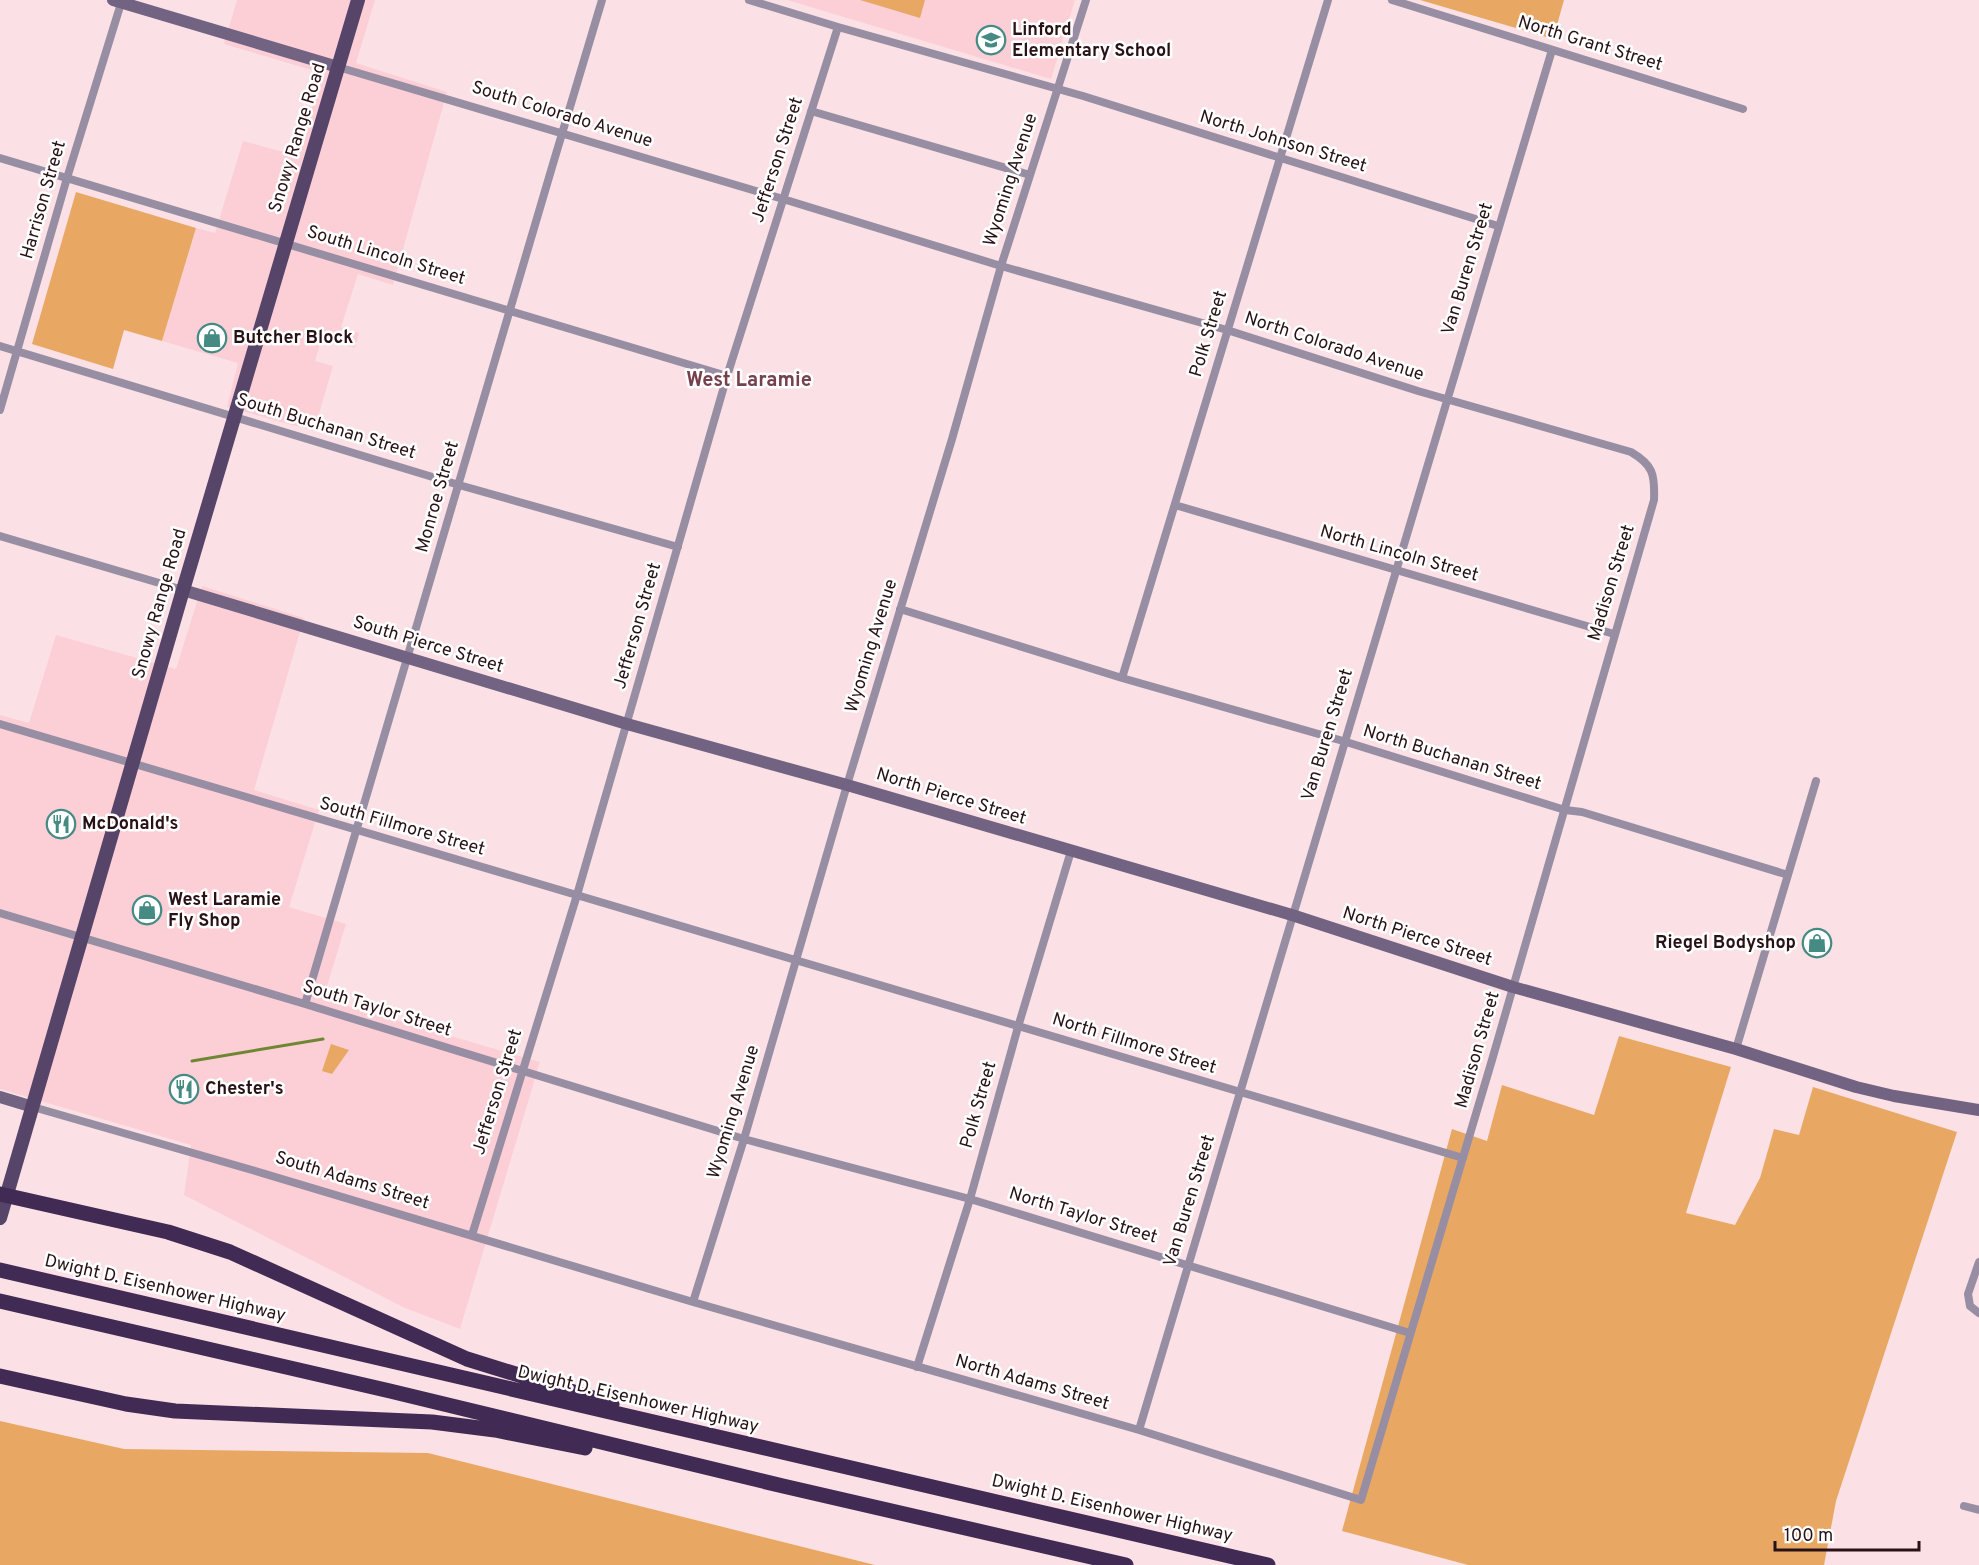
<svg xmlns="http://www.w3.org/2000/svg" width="1979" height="1565" font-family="Overpass,sans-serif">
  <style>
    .built { fill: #fccfd7 }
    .green { fill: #e8a864 }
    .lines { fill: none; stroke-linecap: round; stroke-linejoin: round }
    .stream { stroke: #6f8633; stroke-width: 3 }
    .street { stroke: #988ea3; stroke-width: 8 }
    .secondary { stroke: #726382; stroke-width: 12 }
    .primary { stroke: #574569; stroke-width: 14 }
    .highway { stroke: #412b54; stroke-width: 15 }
    .labels { text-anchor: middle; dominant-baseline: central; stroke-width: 5; stroke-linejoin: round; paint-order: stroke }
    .poi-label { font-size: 18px; font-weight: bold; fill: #281217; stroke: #fff; text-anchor: start }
    .street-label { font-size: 18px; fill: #281217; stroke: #fff }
    .neighbourhood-label { font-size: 20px; font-weight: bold; fill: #76414c; stroke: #fff }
  </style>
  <rect width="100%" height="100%" fill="#fbe1e5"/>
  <path class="built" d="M237,0H375L356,63L447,92L393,285L358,274L341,327L359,333L355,348L322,338L315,361L333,366L314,431L227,407L238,363L162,341L196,228L215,233L243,141L298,156L322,73L224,44Z
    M787,0H1075L1051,79Z
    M202,586L304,618L254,790L319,810L289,907L346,924L323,999L540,1062L460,1329L405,1308L184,1195L191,1145L0,1089V715L29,723L56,635L176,669Z"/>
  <path class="green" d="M860,0H925L920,18Z
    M1420,0H1564L1553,39Z
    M76,192L196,228L162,341L124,330L113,369L32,344Z
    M1619,1036L1731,1067L1686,1213L1735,1225L1760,1178L1774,1129L1799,1135L1813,1087L1957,1132L1836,1501L1824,1565H1468L1342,1531L1452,1129L1487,1141L1502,1085L1594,1115Z
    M331,1044L349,1050L332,1074L322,1071Z
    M0,1421L124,1449L428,1453L875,1565H0Z"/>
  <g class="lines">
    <path class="stream" d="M192,1061L323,1039"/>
    <path class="street" d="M749,0L838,27L1083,96L1498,226
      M1392,0L1743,109
      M811,111L1030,175
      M0,158L727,376
      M0,346L459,485L678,547
      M0,410L67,178L122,0
      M1175,505L1614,634
      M0,536L183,590
      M900,609L1122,678L1343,741L1565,810L1582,812L1788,875
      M1122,678L1328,0
      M0,724L1463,1158
      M0,913L305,1004L744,1139L970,1199L1410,1333
      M305,1004C407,670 501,334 602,0
      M1736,1049L1816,781
      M33,1107L252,1170L693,1302L1139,1430L1361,1500L1492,1060L1654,500C1655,474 1653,465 1631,452L1418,391L1227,330L1001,266L783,199L338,67
      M472,1235L577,895L727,376L838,27
      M1979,1262L1968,1294L1970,1306L1979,1313
      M693,1302L744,1139L847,785L952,439L1001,266L1086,0
      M917,1367L970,1199L1018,1027L1071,851
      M1139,1430C1276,970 1413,510 1552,50
      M1964,1506L1979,1510"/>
    <path class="secondary" d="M113,0L338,67
      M183,590L627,724L847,785L1292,915L1513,987L1736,1049L1856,1087L1894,1096L1979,1110
      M0,1097L33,1107"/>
    <path class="primary" d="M0,1218L183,590L358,0"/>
    <path class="highway" d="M0,1194L168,1232L230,1252L467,1359L612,1404
      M0,1270L1268,1565
      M0,1301L390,1391L783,1486L1126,1565
      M0,1376L126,1404L175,1411L432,1422L495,1430L585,1448"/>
  </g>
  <defs>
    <g id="school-ring" transform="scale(1.5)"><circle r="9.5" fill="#fff" stroke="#458b84" stroke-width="1.5"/><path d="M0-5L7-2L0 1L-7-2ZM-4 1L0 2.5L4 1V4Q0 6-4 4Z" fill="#458b84"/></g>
    <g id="shop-ring" transform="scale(1.5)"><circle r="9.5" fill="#fff" stroke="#458b84" stroke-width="1.5"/><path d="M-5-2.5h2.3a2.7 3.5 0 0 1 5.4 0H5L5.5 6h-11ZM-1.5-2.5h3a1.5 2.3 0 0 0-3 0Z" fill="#458b84"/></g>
    <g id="restaurant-ring" transform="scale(1.5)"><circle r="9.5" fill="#fff" stroke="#458b84" stroke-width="1.5"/><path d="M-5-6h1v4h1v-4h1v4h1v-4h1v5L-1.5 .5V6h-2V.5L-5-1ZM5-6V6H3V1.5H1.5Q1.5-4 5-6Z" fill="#458b84"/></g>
  </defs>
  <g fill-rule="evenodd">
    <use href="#school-ring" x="991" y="40"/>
    <use href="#shop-ring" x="212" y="338"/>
    <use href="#restaurant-ring" x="61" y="824"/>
    <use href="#shop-ring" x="147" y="910"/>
    <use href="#shop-ring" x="1817" y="943"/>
    <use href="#restaurant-ring" x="184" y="1089"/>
  </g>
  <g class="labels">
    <g class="poi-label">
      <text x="1012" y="30">Linford<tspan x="1012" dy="21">Elementary School</tspan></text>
      <text x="233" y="338">Butcher Block</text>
      <text x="82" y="824">McDonald's</text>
      <text x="168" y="900">West Laramie<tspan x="168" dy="21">Fly Shop</tspan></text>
      <text x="1796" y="943" text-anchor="end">Riegel Bodyshop</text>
      <text x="205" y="1089">Chester's</text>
    </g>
    <g class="street-label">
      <text transform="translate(1590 44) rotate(17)">North Grant Street</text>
      <text transform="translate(562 115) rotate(17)">South Colorado Avenue</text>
      <text transform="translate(298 138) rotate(-73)">Snowy Range Road</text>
      <text transform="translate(1283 142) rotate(17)">North Johnson Street</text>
      <text transform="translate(778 160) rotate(-72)">Jefferson Street</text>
      <text transform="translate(1011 180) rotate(-72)">Wyoming Avenue</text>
      <text transform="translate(44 200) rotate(-74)">Harrison Street</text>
      <text transform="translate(386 256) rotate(17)">South Lincoln Street</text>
      <text transform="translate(1468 269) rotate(-73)">Van Buren Street</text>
      <text transform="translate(1209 334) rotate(-73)">Polk Street</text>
      <text transform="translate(1334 347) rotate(18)">North Colorado Avenue</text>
      <text transform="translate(326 427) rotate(17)">South Buchanan Street</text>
      <text transform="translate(438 497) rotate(-74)">Monroe Street</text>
      <text transform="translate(1399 554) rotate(16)">North Lincoln Street</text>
      <text transform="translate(1612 583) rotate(-73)">Madison Street</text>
      <text transform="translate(160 604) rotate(-74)">Snowy Range Road</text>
      <text transform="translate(638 626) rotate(-74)">Jefferson Street</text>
      <text transform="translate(428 645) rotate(17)">South Pierce Street</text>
      <text transform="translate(872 646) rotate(-73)">Wyoming Avenue</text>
      <text transform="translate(1328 735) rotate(-73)">Van Buren Street</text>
      <text transform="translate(1452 758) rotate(17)">North Buchanan Street</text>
      <text transform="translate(951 797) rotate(17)">North Pierce Street</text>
      <text transform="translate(402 827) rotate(16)">South Fillmore Street</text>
      <text transform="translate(1417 937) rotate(18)">North Pierce Street</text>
      <text transform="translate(377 1009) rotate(17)">South Taylor Street</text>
      <text transform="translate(1134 1044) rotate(17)">North Fillmore Street</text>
      <text transform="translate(1478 1050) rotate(-74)">Madison Street</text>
      <text transform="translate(498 1092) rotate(-73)">Jefferson Street</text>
      <text transform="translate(979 1105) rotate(-74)">Polk Street</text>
      <text transform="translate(734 1112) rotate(-73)">Wyoming Avenue</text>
      <text transform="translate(352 1181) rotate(17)">South Adams Street</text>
      <text transform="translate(1190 1201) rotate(-73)">Van Buren Street</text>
      <text transform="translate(1083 1216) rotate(17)">North Taylor Street</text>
      <text transform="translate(165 1289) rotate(13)">Dwight D. Eisenhower Highway</text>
      <text transform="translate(1032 1383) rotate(16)">North Adams Street</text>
      <text transform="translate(638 1400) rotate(13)">Dwight D. Eisenhower Highway</text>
      <text transform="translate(1112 1509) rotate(13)">Dwight D. Eisenhower Highway</text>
    </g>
    <g class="neighbourhood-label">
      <text x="749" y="381">West Laramie</text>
    </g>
  </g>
  <path d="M1775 1541v9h144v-9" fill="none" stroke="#281217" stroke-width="3"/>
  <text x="1784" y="1541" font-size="18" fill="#281217" stroke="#ffffff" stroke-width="4.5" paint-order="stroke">100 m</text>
</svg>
